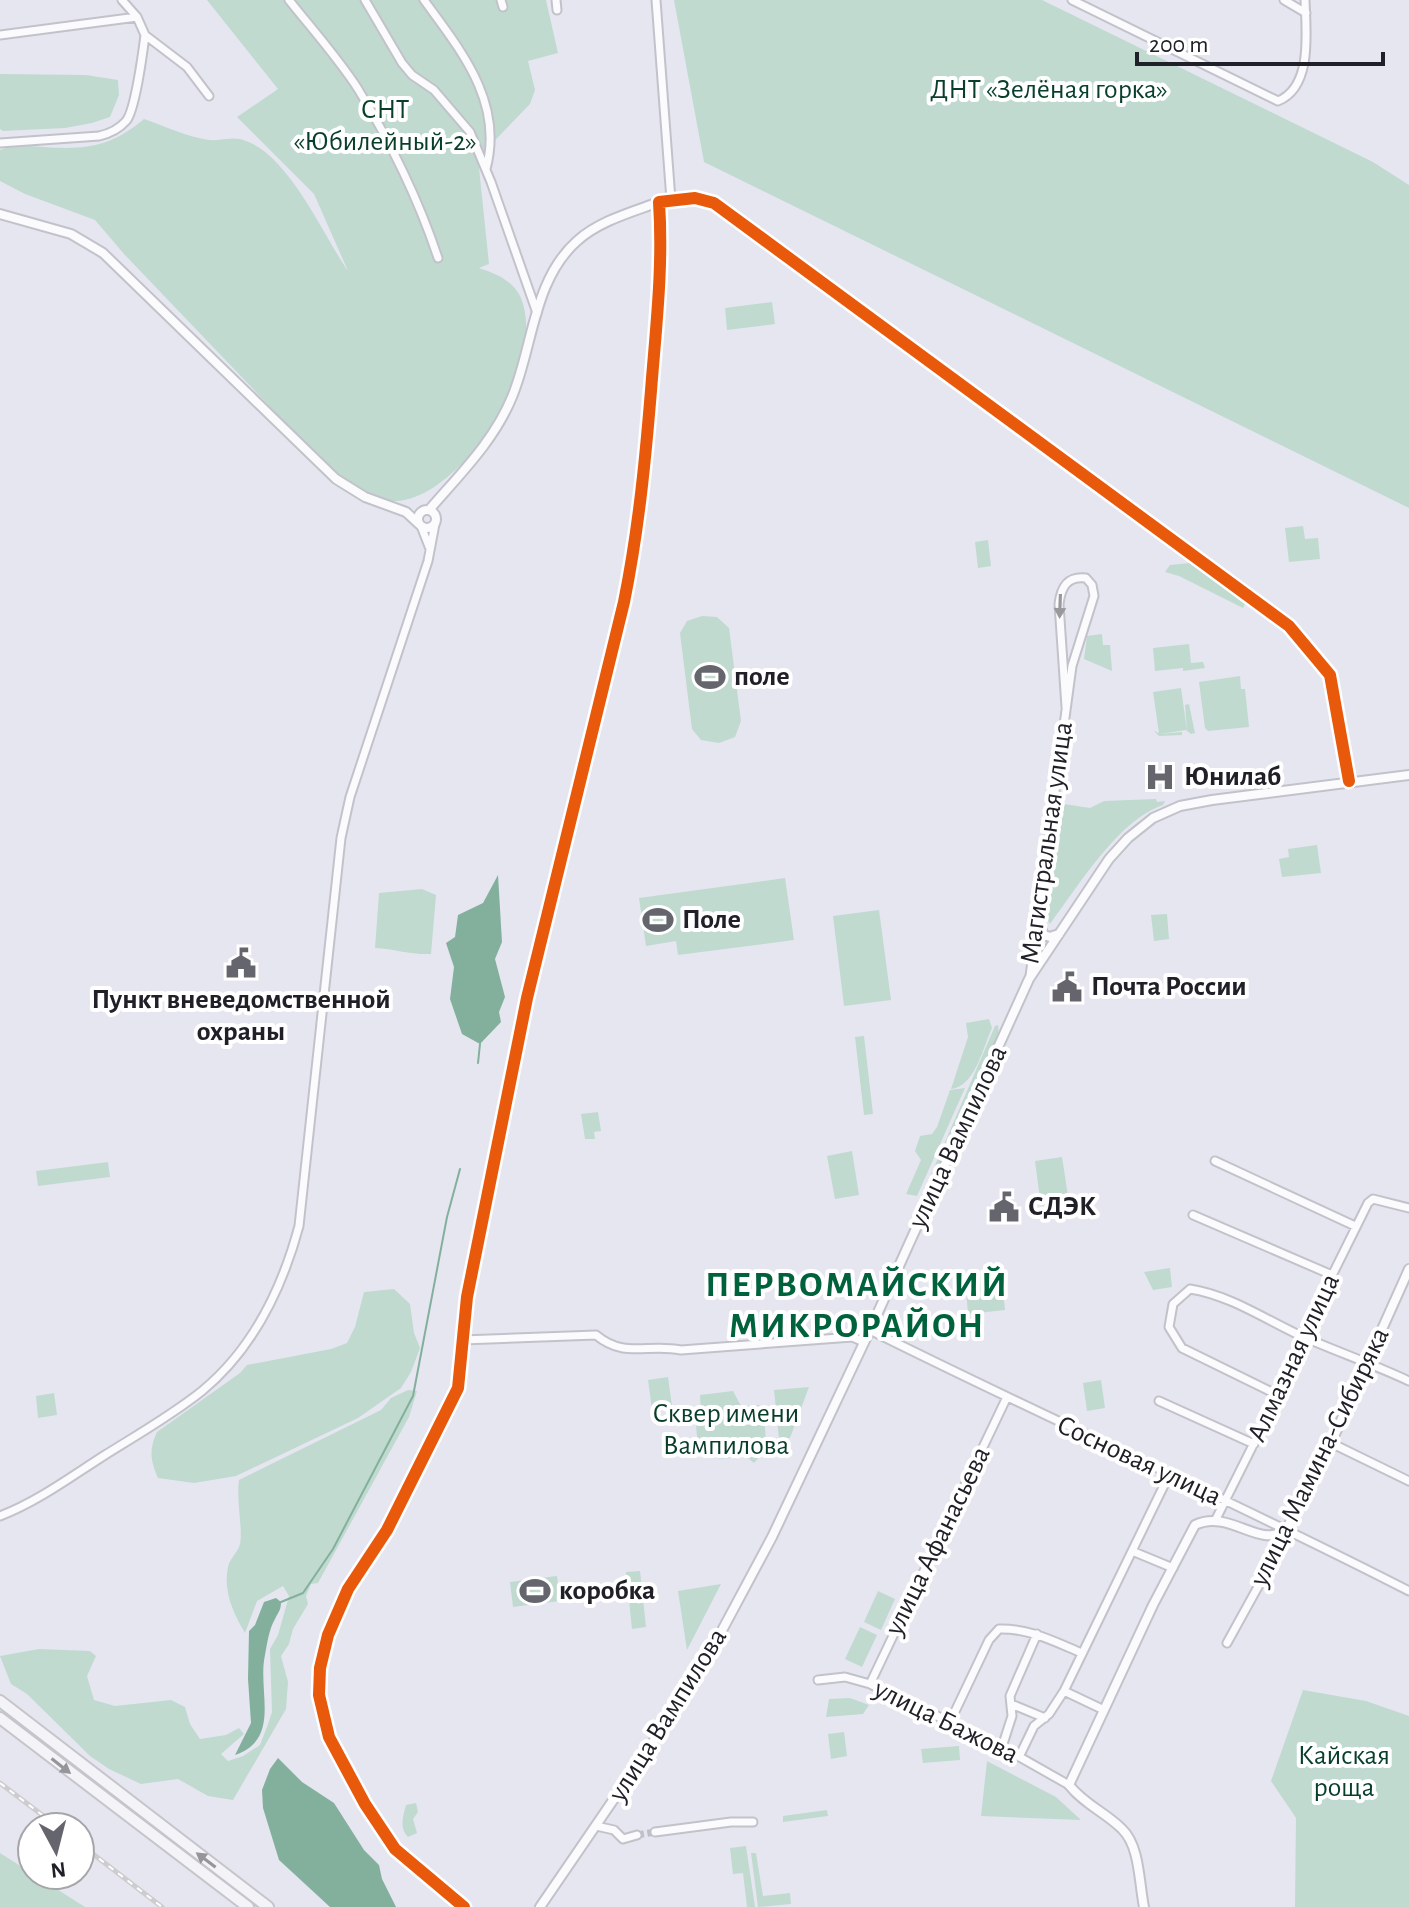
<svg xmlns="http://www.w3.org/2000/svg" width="1409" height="1907" font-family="'Alegreya Sans',sans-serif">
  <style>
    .green { fill: #c0dad0 }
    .water { fill: #83b09c }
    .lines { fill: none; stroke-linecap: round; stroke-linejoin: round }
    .stream { stroke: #83b09c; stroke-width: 2 }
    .minor-tunnel { stroke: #bebec9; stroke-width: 7; stroke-dasharray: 7 3.5; stroke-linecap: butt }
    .minor-casing { stroke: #c2c2ca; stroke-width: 11 }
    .tertiary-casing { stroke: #c2c2ca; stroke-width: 12 }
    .primary-casing { stroke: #c5c5cb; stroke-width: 14 }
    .minor { stroke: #fbfbfd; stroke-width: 7 }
    .tertiary { stroke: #fbfbfd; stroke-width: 8 }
    .primary { stroke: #f4f4f8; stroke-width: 10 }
    .rail-casing { stroke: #cdcdd0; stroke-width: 5 }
    .rail { stroke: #fff; stroke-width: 2; stroke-dasharray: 6; stroke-linecap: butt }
    .cycleway-casing { stroke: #fff; stroke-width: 17 }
    .cycleway { stroke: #e8590c; stroke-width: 12 }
    .oneway { fill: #98989d }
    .oneway2 { fill: #95959a }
    .labels { text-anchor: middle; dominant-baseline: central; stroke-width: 8; stroke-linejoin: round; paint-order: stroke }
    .park-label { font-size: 28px; fill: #083f28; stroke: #fff }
    .poi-label { font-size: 28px; font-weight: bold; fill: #202028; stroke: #fff; text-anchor: start }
    .street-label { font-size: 28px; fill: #202028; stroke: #fff }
    .district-label { font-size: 36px; font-weight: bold; letter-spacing: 2px; fill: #00623d; stroke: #fff }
  </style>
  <rect width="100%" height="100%" fill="#e6e6f1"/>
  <path class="green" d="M207,0H546L558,53L528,61L535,90L530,104L478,158L489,264L479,268C494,273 510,279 519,294C535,325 522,377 505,407C485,442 436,504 391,501C365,499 342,478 323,462L124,254L95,220L25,194L0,181V150C14,144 28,146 44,147C85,150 111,147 144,119C164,126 188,137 209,140C219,141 230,137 240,139C287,150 323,235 348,271L314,194L237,117L278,89Z
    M674,0H1042L1373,162L1409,185V508L704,162Z
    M0,74L86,75L118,80L119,95L110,117L92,123L65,128L3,131L0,129Z
    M772,302L775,324L727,330L725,308Z
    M1303,526L1305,539L1318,538L1320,559L1289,562L1285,528Z
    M988,540L991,566L978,568L975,542Z
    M1190,563L1246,602L1243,608L1179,576L1165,572L1170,565Z
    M702,616L717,617L729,628L741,721L735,737L719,743L701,740L692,729L680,633L687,621Z
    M1102,634L1103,645H1110L1112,671L1084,659L1087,636Z
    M1189,644L1191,663L1203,662L1205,668L1183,671V668L1155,671L1153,648Z
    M1240,676L1241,689H1245L1249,727L1208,731L1205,728L1199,682Z
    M1181,688L1187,731L1185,705L1189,704L1195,733L1191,734L1186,730L1160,734L1182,732V735L1159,736L1154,731L1159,733L1153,692Z
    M1156,799L1157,802L1165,801L1163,805C1118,820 1078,887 1050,924L1047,919L1064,804L1090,808L1104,801Z
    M1317,845L1321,873L1282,877L1279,859L1289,857L1288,849Z
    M785,878L794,940L678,955L676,941L646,946L639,898Z
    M422,889L436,895L431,954C412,955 394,949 375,948L379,893Z
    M879,910L891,1000L844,1006L833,916Z
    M1167,914L1169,939L1154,941L1151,915Z
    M989,1019L992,1028C983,1047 975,1087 951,1089L968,1037L966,1023Z
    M998,1025L999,1035L922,1208L917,1207L995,1026Z
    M864,1036L873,1114L864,1115L855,1037Z
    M965,1088L917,1196L906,1194L921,1160L915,1151L920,1136L932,1134L937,1127L950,1090Z
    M598,1112L601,1131L594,1132L595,1139H585L581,1114Z
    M852,1151L859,1195L835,1199L827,1156Z
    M1062,1157L1069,1202L1041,1206L1035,1161Z
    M108,1162L110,1177L38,1186L36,1171Z
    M1170,1268L1172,1287L1153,1290L1144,1272Z
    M1001,1272L1005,1310L968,1314L965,1275Z
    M394,1289L410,1304L414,1333L420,1348L411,1372L401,1388L358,1418L236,1476L194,1483L158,1478C150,1460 149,1449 157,1432L240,1373L247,1365L331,1349L347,1343L355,1327L364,1292Z
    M668,1377L672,1406L652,1409L648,1380Z
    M1101,1380L1105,1408L1087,1411L1083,1383Z
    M809,1387L790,1438L779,1439L774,1390Z
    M408,1390L417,1391L409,1417L318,1583L311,1584L306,1596L308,1604L293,1629L289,1644L281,1656L288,1682L286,1709L233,1800L208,1796L178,1779L141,1784L109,1769L90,1756L27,1694L11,1684L0,1656L39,1649L90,1651L96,1656L87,1676L94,1700L115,1706L171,1700L185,1707L190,1724L200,1739L226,1735L239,1728L244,1734L221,1754L228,1761L243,1756L260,1745L268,1724L272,1712L270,1649L278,1635L289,1596L283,1586L257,1601L245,1633C233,1613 223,1591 228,1567C230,1558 238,1552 240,1544C243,1528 236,1500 239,1480L381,1410L391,1398Z
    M733,1391L741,1406L762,1405C764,1428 772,1445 754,1463L743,1454C731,1461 707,1461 700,1447C696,1440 697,1427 695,1420L701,1413L700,1395Z
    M54,1393L57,1415L38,1418L36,1396Z
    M640,1571L646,1627L632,1629L626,1572Z
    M557,1576L560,1601L513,1607L510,1582Z
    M721,1584L687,1650L678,1591Z
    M878,1591L895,1599L881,1630L864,1622Z
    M860,1627L877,1635L862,1667L845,1659Z
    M1303,1690L1366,1701L1409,1716V1907H1295L1296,1818L1271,1781Z
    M850,1698L869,1705L863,1714L826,1717L829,1699Z
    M0,1710L259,1907H256L0,1712Z
    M844,1732L847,1756L831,1759L828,1734Z
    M959,1746L960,1760L923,1763L921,1749Z
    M987,1761L1056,1797L1081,1820L981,1816Z
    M416,1803L418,1812L413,1819L417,1833L408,1837C399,1828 403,1816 406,1805Z
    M827,1810L828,1816L783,1822V1816Z
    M746,1846L755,1907H747L743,1873L733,1874L730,1848Z
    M0,1853L85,1907H0Z
    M751,1853H756L763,1896L790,1893L791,1904L758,1907Z"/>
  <path class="water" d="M498,875L502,942L495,959L505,997L499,1012L501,1022L480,1044L462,1034L450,999L454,967L446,943L455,937L458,915L483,903Z
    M276,1598L281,1602C281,1611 278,1612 275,1619C269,1629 267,1644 265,1655C257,1691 282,1739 235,1755L251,1723L248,1679L249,1631L255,1625L264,1602Z
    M278,1758L302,1782L334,1803L364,1850L379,1865L382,1879L396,1907H330L279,1860L263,1808L262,1790L270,1769Z"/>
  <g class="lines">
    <path class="stream" d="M478,1063L480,1044
      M281,1602L303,1593L333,1549L413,1396L447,1217L460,1169"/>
    <path class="minor-tunnel" d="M637,1835L655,1832"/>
    <g class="minor-casing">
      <path id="minor" d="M122,0L137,17L145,35L187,67L209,96
        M289,0C312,29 338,58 358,89C391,143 418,198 438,258
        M365,0L402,63L412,75L434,90L470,132L491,182L537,313
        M424,0C461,51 504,102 486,169
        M501,0L503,7
        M556,0L557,10
        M656,0L671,200
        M1072,0L1278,101C1313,87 1306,31 1305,0
        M1284,0L1306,13
        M0,35L137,17
        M0,143L99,136C108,134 119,129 126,121C135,111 143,51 145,35
        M421,526L430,549
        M1030,976L1072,666L1094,596L1092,585L1086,578C1067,576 1061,587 1059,604L1066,707
        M1215,1161L1355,1226
        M1193,1215L1332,1275
        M870,1330C1048,1419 1232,1500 1409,1591
        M462,1340L596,1335C625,1359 647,1343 681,1350L852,1337L864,1342
        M1278,1395L1182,1348L1169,1327L1173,1304L1190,1289C1229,1295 1263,1318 1299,1335C1335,1351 1373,1364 1409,1381
        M1159,1401L1254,1444
        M1331,1443L1409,1481
        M0,1516C37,1502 72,1476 105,1455C137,1435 172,1415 202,1391C253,1349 282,1289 299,1226L341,838L350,797L428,561L435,524
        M1216,1519L1278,1395L1302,1336L1368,1203L1373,1199L1409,1208
        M1132,1551L1173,1568
        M1227,1643L1275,1556L1276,1536
        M818,1680L845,1677L870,1684L1002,1747L1069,1785
        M870,1684L1006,1399
        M1064,1691L1104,1710
        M1011,1704L1045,1718
        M950,1722L989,1640L999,1629C1029,1628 1055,1642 1082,1653
        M1002,1747L1012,1716L1010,1696L1037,1634
        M1019,1757L1034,1726L1049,1714L1064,1691L1169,1475
        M596,1826L614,1830L623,1839L637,1835
        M655,1832L731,1822H753"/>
    </g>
    <g class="tertiary-casing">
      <path id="tertiary" d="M0,214L71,234L103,253L336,479L365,497L406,512L419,524
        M418 519a9 9 0 1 1 18 0a9 9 0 1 1-18 0Z
        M429,510C460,474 494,441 512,397C533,347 533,280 577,241C599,221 632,212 659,202
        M1038,921L1044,935L1050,937L1059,934
        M464,1907L395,1849L365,1804L329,1737L319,1695L320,1668L328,1635L348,1589L387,1530L458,1388L467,1297L527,998L624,602C639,528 646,454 652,378C657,318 663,262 659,202L695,198L714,203L1289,626L1330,675L1349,781
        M540,1907L696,1679L772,1537L870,1330L1029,979L1109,859L1128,838L1153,818L1180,806L1212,800L1409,775
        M1144,1907C1139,1883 1140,1846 1122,1829C1105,1812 1085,1805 1069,1785L1153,1605L1195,1525C1230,1508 1262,1552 1287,1528L1331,1443L1409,1269"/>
    </g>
    <g class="primary-casing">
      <path id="primary" d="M0,1701L268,1907
        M0,1718L248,1907"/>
    </g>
    <use href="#minor" class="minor"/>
    <use href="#tertiary" class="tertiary"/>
    <use href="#primary" class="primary"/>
    <g class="rail-casing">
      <path id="rail" d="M0,1783L58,1827
        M80,1844L162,1907"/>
    </g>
    <use href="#rail" class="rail"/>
    <g class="cycleway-casing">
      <path id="cycleway" d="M464,1907L395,1849L365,1804L329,1737L319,1695L320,1668L328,1635L348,1589L387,1530L458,1388L467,1297L527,998L624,602C639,528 646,454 652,378C657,318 663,262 659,202L695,198L714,203L1289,626L1330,675L1349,781"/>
    </g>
    <use href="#cycleway" class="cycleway"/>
  </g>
  <defs><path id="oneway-solid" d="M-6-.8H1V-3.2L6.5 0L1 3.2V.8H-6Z" transform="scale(2)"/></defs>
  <use class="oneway" href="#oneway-solid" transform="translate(1060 606) rotate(92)"/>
  <g class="oneway2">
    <use href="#oneway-solid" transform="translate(61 1766) rotate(38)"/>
    <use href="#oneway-solid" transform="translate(206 1860) rotate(-143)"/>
  </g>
  <defs>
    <g id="stadium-bare" transform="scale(2.4)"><path d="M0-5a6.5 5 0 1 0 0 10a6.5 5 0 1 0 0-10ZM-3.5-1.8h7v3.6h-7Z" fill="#65656e" stroke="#fff" stroke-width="2.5" paint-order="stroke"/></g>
    <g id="hospital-bare" transform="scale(2.4)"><path d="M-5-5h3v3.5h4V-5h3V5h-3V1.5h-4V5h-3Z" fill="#65656e" stroke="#fff" stroke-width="2.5" paint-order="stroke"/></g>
    <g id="civic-bare" transform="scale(2.4)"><path d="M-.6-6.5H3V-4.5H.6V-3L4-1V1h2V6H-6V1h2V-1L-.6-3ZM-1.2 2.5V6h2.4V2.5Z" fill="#65656e" stroke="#fff" stroke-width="2.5" paint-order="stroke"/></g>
  </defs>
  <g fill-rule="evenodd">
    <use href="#stadium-bare" x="710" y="677"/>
    <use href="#hospital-bare" x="1160" y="777"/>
    <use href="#stadium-bare" x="658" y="920"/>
    <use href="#civic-bare" x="241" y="963"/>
    <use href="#civic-bare" x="1067" y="987"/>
    <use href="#civic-bare" x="1004" y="1207"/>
    <use href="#stadium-bare" x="535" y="1591"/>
  </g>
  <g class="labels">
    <g class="park-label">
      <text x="1049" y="90">ДНТ «Зелёная горка»</text>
      <text x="385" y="110">СНТ<tspan x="385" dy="32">«Юбилейный-2»</tspan></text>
      <text x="726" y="1414">Сквер имени<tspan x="726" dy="32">Вампилова</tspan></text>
      <text x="1344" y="1756">Кайская<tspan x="1344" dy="32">роща</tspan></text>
    </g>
    <g class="poi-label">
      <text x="734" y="677">поле</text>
      <text x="1184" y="777">Юнилаб</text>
      <text x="682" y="920">Поле</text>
      <text x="1091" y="987">Почта России</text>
      <text x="241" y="1000" text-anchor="middle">Пункт вневедомственной<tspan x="241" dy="32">охраны</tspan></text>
      <text x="1028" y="1207">СДЭК</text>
      <text x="559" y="1591">коробка</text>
    </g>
    <g class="street-label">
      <text transform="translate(1047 843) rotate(-82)">Магистральная улица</text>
      <text transform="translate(958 1137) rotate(-65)">улица Вампилова</text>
      <text transform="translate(1294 1358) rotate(-65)">Алмазная улица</text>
      <text transform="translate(1320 1457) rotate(-64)">улица Мамина-Сибиряка</text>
      <text transform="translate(1139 1461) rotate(25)">Сосновая улица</text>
      <text transform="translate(938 1541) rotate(-64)">улица Афанасьева</text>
      <text transform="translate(668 1715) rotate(-58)">улица Вампилова</text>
      <text transform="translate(946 1722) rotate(26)">улица Бажова</text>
    </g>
    <g class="district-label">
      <text x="857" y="1285">ПЕРВОМАЙСКИЙ<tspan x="857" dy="41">МИКРОРАЙОН</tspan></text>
    </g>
  </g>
  <g transform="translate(56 1851) rotate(173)"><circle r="38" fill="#ffffff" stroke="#a6a6a9" stroke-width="2"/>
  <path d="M0-6L14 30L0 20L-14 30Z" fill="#65656e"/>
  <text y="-12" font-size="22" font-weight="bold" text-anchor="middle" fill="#202028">N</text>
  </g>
  <path d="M1137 52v12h246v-12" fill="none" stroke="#202028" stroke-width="4"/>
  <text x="1149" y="52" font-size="24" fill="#202028" stroke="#ffffff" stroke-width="6" paint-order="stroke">200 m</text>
</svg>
